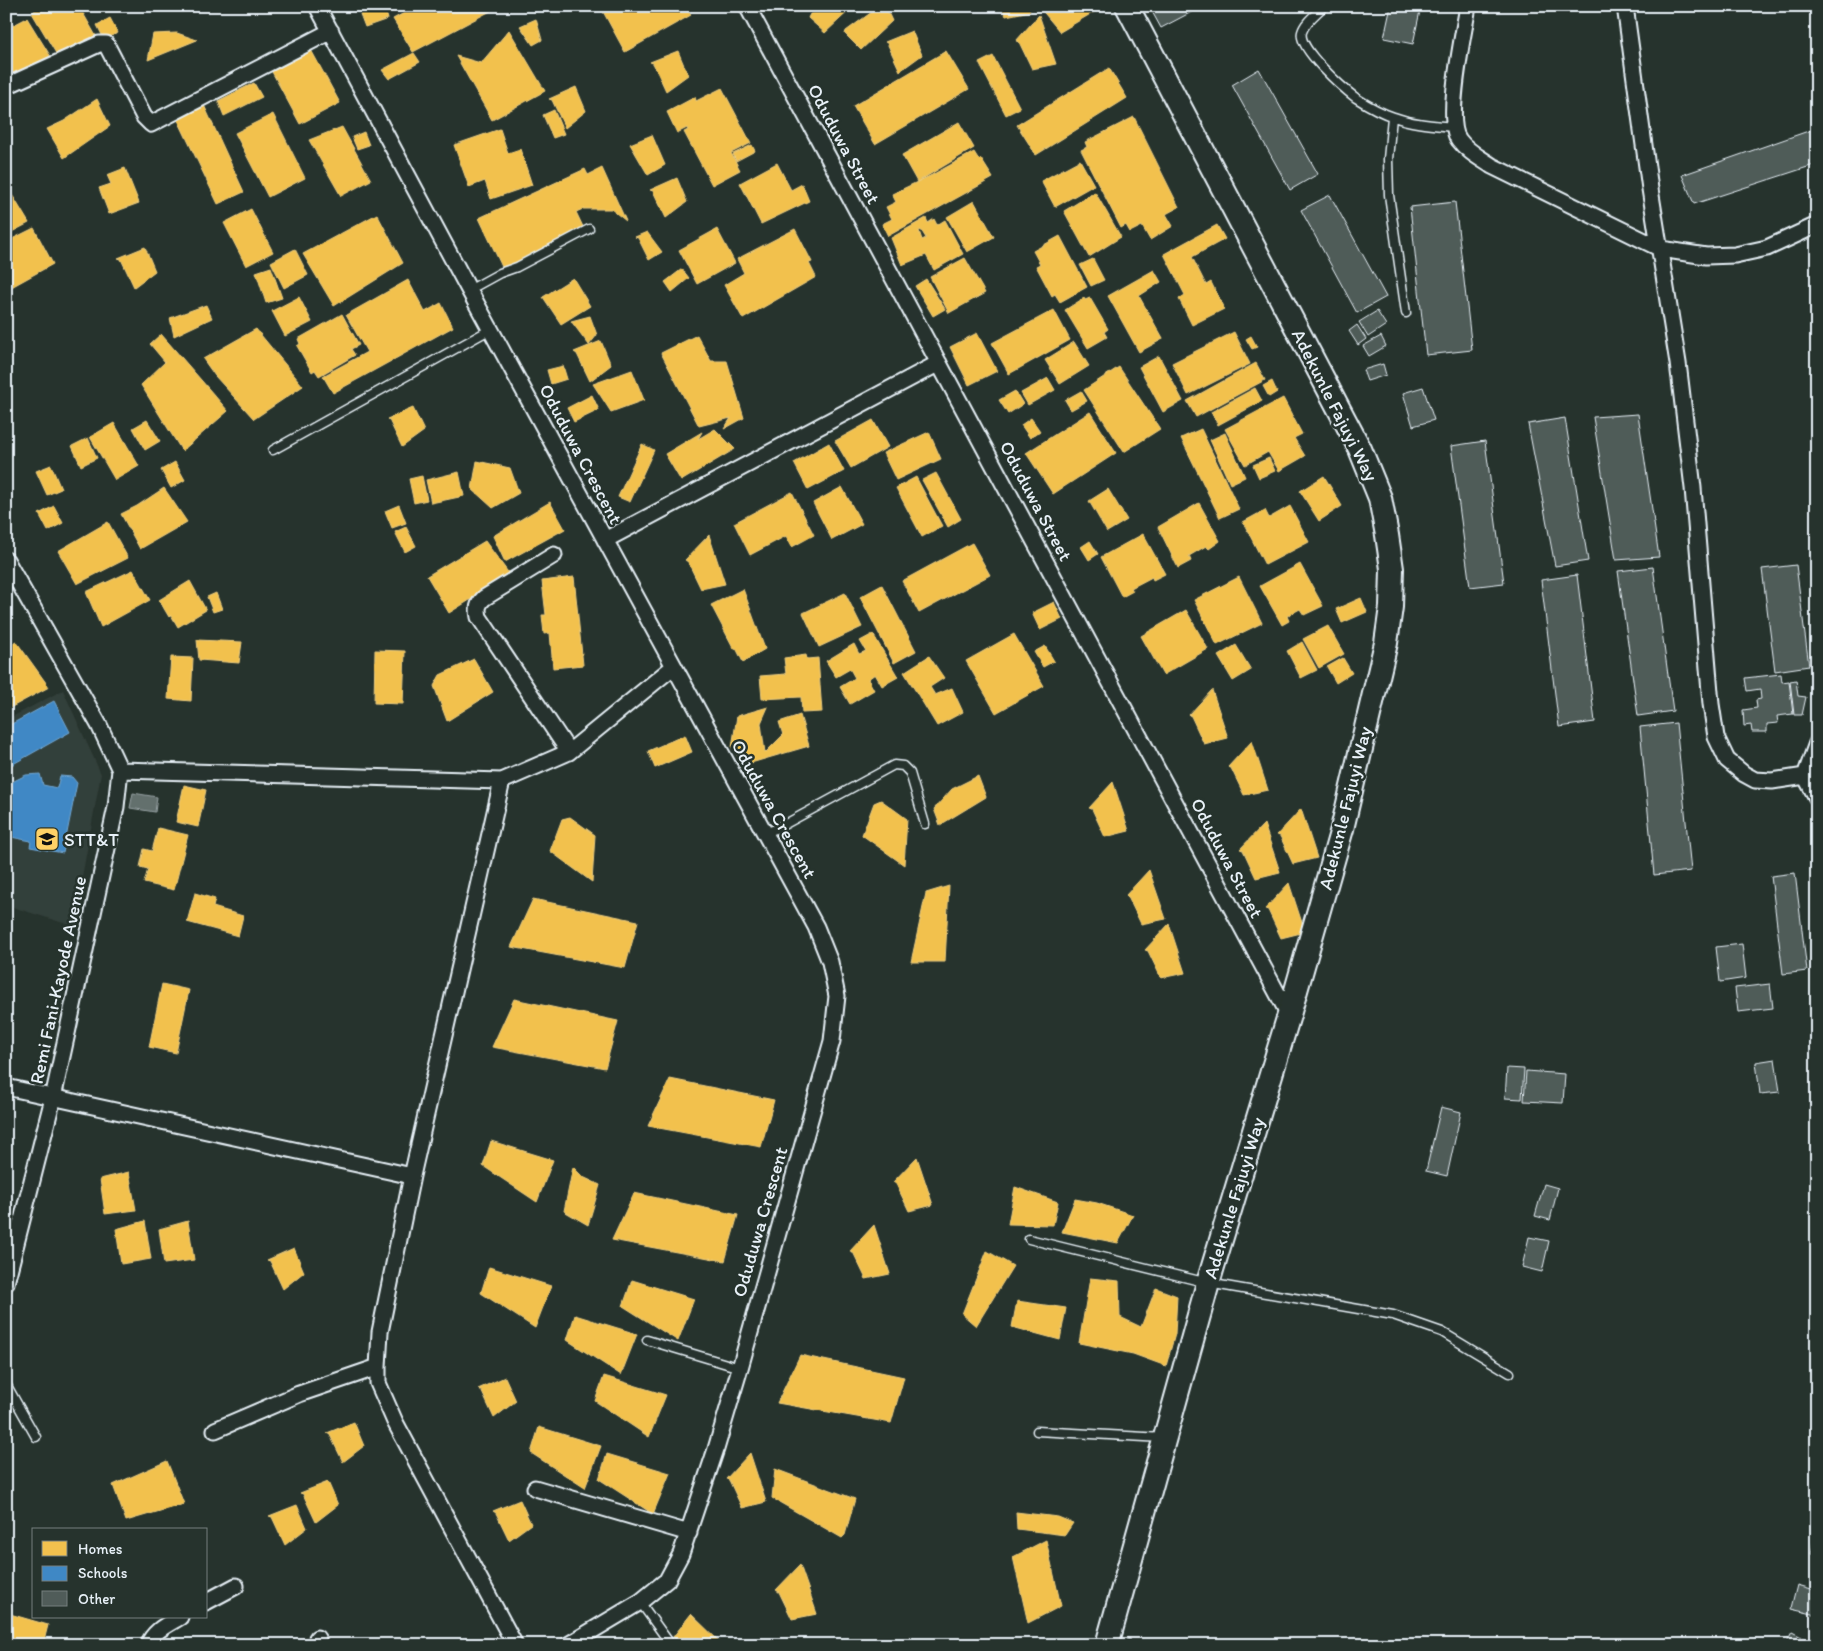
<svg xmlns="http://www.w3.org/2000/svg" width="1823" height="1651" font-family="Itim,sans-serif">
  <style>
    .built { fill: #333f3a }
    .water { fill: #636f6d; stroke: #98a3a5 }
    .homes { fill: #f2c14e; stroke: #efcf81; fill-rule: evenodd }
    .schools { fill: #3f88c5; stroke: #72a8d4 }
    .building { fill: #505c59; stroke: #e8f1f8 }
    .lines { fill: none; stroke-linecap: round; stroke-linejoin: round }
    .lane-casing { stroke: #e8f1f8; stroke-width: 11 }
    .street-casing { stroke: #e8f1f8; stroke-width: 19 }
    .secondary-casing { stroke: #e8f1f8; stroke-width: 26 }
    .path { stroke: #e8f1f8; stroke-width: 3; stroke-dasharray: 4 4; stroke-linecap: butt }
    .lane { stroke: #26332d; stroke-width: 8 }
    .street { stroke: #26332d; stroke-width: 15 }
    .secondary { stroke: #26332d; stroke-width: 22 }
    .labels { text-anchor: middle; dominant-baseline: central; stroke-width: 5; stroke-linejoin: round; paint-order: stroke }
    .street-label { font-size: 19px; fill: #e8f1f8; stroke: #26332d }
    .poi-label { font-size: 19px; fill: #e8f1f8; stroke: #26332d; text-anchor: start }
  </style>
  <rect width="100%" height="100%" fill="#26332d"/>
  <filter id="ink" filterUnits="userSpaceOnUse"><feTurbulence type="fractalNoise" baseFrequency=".02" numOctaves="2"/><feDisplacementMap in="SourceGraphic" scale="10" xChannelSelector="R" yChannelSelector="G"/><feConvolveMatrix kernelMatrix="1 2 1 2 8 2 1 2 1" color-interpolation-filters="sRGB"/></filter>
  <g filter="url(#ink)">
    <path class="built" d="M63,690L101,774L73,926L6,905V720Z"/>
    <path class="water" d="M133,793L157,797L155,812L130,808Z"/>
    <path class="homes" d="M39,6H79L96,36L57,55L32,13Z
      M384,6L388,19L365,27L360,14Z
      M417,6H500L413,52L393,19Z
      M600,6H687L691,15L625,52Z
      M821,6H854L825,33L808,18L810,14Z
      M880,6H885L892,21L861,50L845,34L846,31Z
      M1001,6H1029L1030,11L1006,16Z
      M1044,6H1104L1060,32L1040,8Z
      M1039,15L1056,64L1032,69L1019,42L1016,41Z
      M27,18L51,57L8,78L6,74V29Z
      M110,18L118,33L104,39L97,25Z
      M536,19L542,40L533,45L520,26Z
      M509,30L545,91L492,120L456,56L481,63Z
      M912,31L922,55L900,71L887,43L885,42Z
      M177,33L197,40L148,60L153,34Z
      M310,48L340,103L300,124L271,70Z
      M678,51L688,75L666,91L653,63L650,62Z
      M946,51L969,89L875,144L853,106Z
      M414,53L420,62L389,79L382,70Z
      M993,56L1020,108L1006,115L979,63Z
      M1109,68L1127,98L1036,155L1017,125Z
      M254,83L262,97L224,116L218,101Z
      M576,87L586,111L565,128L552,100L549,99Z
      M722,88L751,143L731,153L740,170L712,185L684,132L688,130L687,128L677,133L667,112L695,97L696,101Z
      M97,99L110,126L64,158L47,129L64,121Z
      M203,103L244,192L218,204L176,116Z
      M554,110L564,134L553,138L543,115Z
      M273,114L305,178L268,197L235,133Z
      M1134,117L1179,207L1166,214L1173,226L1150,240L1142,226L1130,232L1126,225L1121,228L1081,150L1087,147L1085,142Z
      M959,122L974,148L917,182L902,155Z
      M342,127L371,180L341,196L309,140Z
      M500,129L508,153L520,149L532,185L491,199L485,181L469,187L454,145Z
      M364,132L369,145L357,149L352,137Z
      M652,135L665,165L648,175L630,144Z
      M752,145L755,151L736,161L733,154Z
      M974,152L979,160L981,159L993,178L888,236L882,224L892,219L886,207L896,202L892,194L932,175Z
      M1080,160L1094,185L1055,207L1041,181Z
      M777,163L791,190L802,184L809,201L761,224L740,183Z
      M125,168L139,203L109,214L99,188L111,184L107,175Z
      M602,168L626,221L611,209H583L576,212L585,231L503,269L479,218L585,169L588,175Z
      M677,178L687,202L666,218L653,191L650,190Z
      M8,188L29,223L6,235V189Z
      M1095,192L1121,237L1089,257L1064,211Z
      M974,201L994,237L967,252L947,217Z
      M251,209L273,252L246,266L224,223Z
      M377,214L403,263L334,306L303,254Z
      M926,218L928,223L934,219L937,225L945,220L963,254L934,270L926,255L902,265L891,238ZM921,230L926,238L922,240L919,231Z
      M1217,225L1225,239L1192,257L1206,285L1211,282L1224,309L1192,325L1179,299L1185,295L1164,254Z
      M34,228L53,264L6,290V242Z
      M717,229L735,263L697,284L679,250Z
      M795,229L812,262L809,263L816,277L743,319L724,285L744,273L737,259Z
      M647,232L662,252L649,260L638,238L635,237Z
      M1060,236L1087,287L1060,302L1055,294L1052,296L1036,266L1040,264L1033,251Z
      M145,247L155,271L134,287L121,259L118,258Z
      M295,249L308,275L284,288L271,262Z
      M965,258L985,293L949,313L930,277Z
      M1093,259L1104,280L1091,286L1080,265Z
      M271,267L282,298L266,303L256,272Z
      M682,269L689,278L672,292L665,282Z
      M1154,270L1161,282L1139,296L1163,339L1139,352L1108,296Z
      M573,278L590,306L561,324L543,297Z
      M926,279L945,309L933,316L915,286Z
      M408,280L425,312L441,303L453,327L333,393L323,376L367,352L346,315Z
      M299,297L312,322L285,336L272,311Z
      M1084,298L1085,300L1090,298L1108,329L1104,332L1107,337L1088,348L1065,310Z
      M206,305L212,318L174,336L170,318Z
      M1054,310L1070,340L1009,374L992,343Z
      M342,314L359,345L351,349L355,355L319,376L315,370L312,372L297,346L300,344L298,339Z
      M590,316L597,335L589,345L571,321Z
      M256,329L303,386L254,419L215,376L203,359Z
      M1234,332L1250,364L1188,395L1172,363Z
      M977,333L997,371L969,385L950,347Z
      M161,334L228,411L182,451L141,385L165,362L150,344Z
      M697,335L711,361H727L744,418L724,429L731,418L699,426L661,353Z
      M1251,336L1257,347L1252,349L1246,339Z
      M601,341L611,365L590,381L577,354L574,352Z
      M1074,342L1089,366L1060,384L1045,360Z
      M1159,356L1183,401L1163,412L1139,367Z
      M1256,363L1265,380L1196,417L1187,401Z
      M563,366L567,379L551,384L547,370Z
      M1119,367L1160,429L1124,452L1084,390Z
      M632,370L644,400L611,412L593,384Z
      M1048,378L1055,390L1028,405L1021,393Z
      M1272,381L1277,392L1269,397L1263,386Z
      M1255,388L1262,401L1218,425L1211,412Z
      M1015,391L1023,404L1008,414L999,400Z
      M1081,391L1087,401L1071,410L1065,400Z
      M592,395L599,410L574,422L567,408Z
      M1283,398L1302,434L1294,438L1305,456L1279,471L1268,452L1245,465L1225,429Z
      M413,408L424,431L402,447L389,420L387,419Z
      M1090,412L1116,453L1053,494L1026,453Z
      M1031,418L1040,431L1030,438L1021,425Z
      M147,420L160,441L145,450L133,428Z
      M873,420L888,447L851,468L835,441Z
      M114,423L139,466L115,480L90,437Z
      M715,429L735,449L681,481L665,454L702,432L698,439Z
      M1201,429L1239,509L1220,518L1181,438Z
      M929,432L941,459L896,480L883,453Z
      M1225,433L1245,477L1230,484L1210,440Z
      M88,438L97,458L81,466L72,446Z
      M829,443L844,471L808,490L794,463Z
      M642,444L654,450L630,502L618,497Z
      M1269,458L1275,471L1259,478L1253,465Z
      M477,461L510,468L519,493L493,508L472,489Z
      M175,462L185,480L171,488L161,470Z
      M51,465L61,489L47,495L36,471Z
      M459,472L464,496L431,503L426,480Z
      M936,473L961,519L948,527L922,480Z
      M422,476L427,500L414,503L409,479Z
      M1324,476L1342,506L1319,521L1300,491Z
      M916,477L942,526L922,537L896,488Z
      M842,487L862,524L832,540L813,503Z
      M164,488L187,522L140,549L121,514L137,506Z
      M1108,489L1127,520L1107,532L1089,501Z
      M792,492L814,535L792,547L786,536L750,555L734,523Z
      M550,502L565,529L505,562L493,536Z
      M1199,503L1220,541L1209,549L1206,546L1189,556L1191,561L1178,568L1158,527Z
      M399,505L406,523L392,528L385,511Z
      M54,506L63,523L48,531L39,514Z
      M1290,506L1309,542L1265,565L1243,522L1265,510L1269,518Z
      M108,522L128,558L77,584L58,551Z
      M406,527L416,546L405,552L395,532Z
      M1143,534L1165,574L1153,580L1152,577L1131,588L1133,591L1122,597L1101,557Z
      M709,535L725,584L701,589L688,562L685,560Z
      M485,541L510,575L449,613L427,576Z
      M1090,541L1098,554L1089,560L1081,547Z
      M972,543L990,575L919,613L902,581Z
      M1300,564L1323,606L1304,615L1300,609L1287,616L1289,621L1282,625L1260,586Z
      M133,570L150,600L101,627L86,592Z
      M574,577L583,665L553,668L550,633L544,634L542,615H546L542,581Z
      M1239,577L1262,623L1217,645L1194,600Z
      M190,581L206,610L178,627L171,615L169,617L159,600Z
      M882,585L916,651L894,663L860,597Z
      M743,589L765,649L743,662L736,648L734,649L711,605Z
      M216,593L222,609L213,612L207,597Z
      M845,593L862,627L819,647L803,613Z
      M1361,598L1367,612L1342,623L1336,609Z
      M1054,602L1062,619L1040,630L1032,613Z
      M1186,610L1208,649L1163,675L1141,636Z
      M1328,626L1344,654L1319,668L1303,639Z
      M873,634L898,677L882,686L875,674L868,679L874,690L850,704L840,687L855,678L850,669L836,677L826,661L854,644L859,654L866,651L860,641Z
      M1014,634L1044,686L996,713L966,661Z
      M197,640L242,642L239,663L199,660Z
      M16,641L49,687L6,710V647Z
      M1302,642L1317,670L1301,678L1287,651Z
      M1236,645L1251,670L1233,681L1218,656Z
      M1045,646L1054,661L1043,667L1034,652Z
      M375,650L405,651L403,704L374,703Z
      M806,655L807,659L818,658L822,712L802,713L801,697L762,699L760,676L786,674L784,658Z
      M929,656L944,678L930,687L935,695L952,688L963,712L937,726L904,672Z
      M171,657L193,658L191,701L168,699Z
      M1343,658L1352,673L1336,683L1327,667Z
      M474,659L493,692L447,721L434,686L440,675Z
      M1212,690L1228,738L1204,744L1191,716L1189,715Z
      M768,707L761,723L765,753L783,735L779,722L800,715L809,746L744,765L732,747L737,716Z
      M685,735L692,752L655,768L648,751Z
      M1252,741L1268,790L1244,795L1231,768L1228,767Z
      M978,776L986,797L940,825L934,809L952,789Z
      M1113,782L1129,831L1105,837L1092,809L1089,808Z
      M184,785L206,790L198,827L176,822Z
      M881,800L907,819L904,865L862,835L874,803Z
      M1301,809L1317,858L1293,864L1280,836L1277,835Z
      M570,817L595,835L592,882L550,851L562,819Z
      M1264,824L1280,872L1256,878L1243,850L1240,849Z
      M158,828L188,835L174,890L144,883L148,869L140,867L144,849L152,851Z
      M1149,870L1166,919L1141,924L1128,897L1126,895Z
      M1289,883L1305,932L1281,938L1268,910L1265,909Z
      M949,886L945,962H911L926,893Z
      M195,893L215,899L213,907L243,916L238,936L187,922Z
      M533,899L638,921L625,968L511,947Z
      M1169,924L1185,973L1161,978L1148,951L1145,950Z
      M162,984L189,990L176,1053L149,1047Z
      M514,999L618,1021L605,1068L492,1047Z
      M670,1079L774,1100L761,1147L648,1126Z
      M491,1141L553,1160L537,1202L483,1166Z
      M917,1157L933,1205L909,1211L896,1184L893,1182Z
      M573,1167L583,1177L600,1185L588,1225L564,1211Z
      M129,1172L136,1210L105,1214L100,1179Z
      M1015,1187L1058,1202L1053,1225L1008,1224Z
      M634,1193L738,1215L725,1261L612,1240Z
      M1075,1199L1097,1203L1133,1215L1118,1243L1062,1232Z
      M145,1221L151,1259L121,1264L116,1229Z
      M188,1221L194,1260L164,1264L159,1229Z
      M874,1225L890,1274L866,1279L853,1252L850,1251Z
      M294,1248L304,1272L283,1289L270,1261L267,1260Z
      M987,1251L1013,1266L976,1326L962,1314Z
      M489,1267L551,1286L535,1328L481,1293Z
      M1090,1278L1119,1281L1120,1317L1141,1327L1156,1288L1177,1296L1175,1334L1166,1366L1133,1354L1079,1343Z
      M632,1280L694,1299L678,1341L623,1306Z
      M1017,1301L1066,1308L1060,1340L1012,1327Z
      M575,1315L637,1334L621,1375L567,1340Z
      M800,1355L904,1377L891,1423L777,1403Z
      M604,1376L666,1395L649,1437L595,1401Z
      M505,1377L516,1401L494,1418L481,1390L478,1389Z
      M354,1422L364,1446L343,1462L330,1435L327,1433Z
      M539,1427L601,1446L585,1488L531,1453Z
      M750,1453L766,1502L742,1508L729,1480L726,1479Z
      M607,1454L670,1473L653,1514L599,1479Z
      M167,1461L184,1504L126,1521L113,1485Z
      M775,1469L855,1499L845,1535L842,1538L772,1498Z
      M328,1482L338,1505L316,1522L303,1494L300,1493Z
      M520,1500L531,1524L509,1540L496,1513L493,1511Z
      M297,1505L307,1528L285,1545L272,1517L269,1516Z
      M1016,1512L1058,1517L1073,1523L1065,1535L1017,1529Z
      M1046,1540L1061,1606L1028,1623L1013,1557Z
      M800,1565L817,1614L792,1619L779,1592L776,1590Z
      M10,1614L48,1625L43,1645H13Z
      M691,1614L723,1645H682L673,1637Z"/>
    <path class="schools" d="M54,701L70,732L6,768V727Z
      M40,774L43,785L57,788L60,776L72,777L77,783L63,853L30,847L31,841L6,836V785L26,775Z"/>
    <path class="building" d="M1149,6H1203L1161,28Z
      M1391,6H1421L1413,44L1384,38Z
      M1259,69L1318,174L1290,190L1232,85Z
      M1817,128V164L1694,204L1682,175Z
      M1330,195L1386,297L1357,313L1301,210Z
      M1455,202L1472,350L1426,355L1410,207Z
      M1377,311L1386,325L1368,337L1359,322Z
      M1357,325L1366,339L1358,345L1349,331Z
      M1381,336L1386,346L1369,356L1363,346Z
      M1383,364L1386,375L1367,381L1363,370Z
      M1423,387L1434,420L1413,426L1403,393Z
      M1638,414L1659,557L1616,560L1593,417Z
      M1565,418L1588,561L1555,566L1528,424Z
      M1485,441L1504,583L1470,587L1451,446Z
      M1796,565L1809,666L1775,671L1762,569Z
      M1653,567L1673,711L1638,716L1618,571Z
      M1577,575L1595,722L1559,727L1541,580Z
      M1781,674L1782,682L1789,681L1793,714L1777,716L1778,723L1767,724V732H1752L1751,725L1744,726L1743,710L1757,708L1756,700L1761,699L1760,689L1747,691L1745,678Z
      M1796,680L1798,696L1806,697L1802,715H1794L1790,681Z
      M1676,723L1691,871L1654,875L1640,727Z
      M1795,873L1807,971L1783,974L1771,876Z
      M1742,944L1746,978L1720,982L1716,947Z
      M1770,984L1773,1008L1738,1012L1735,988Z
      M1775,1059L1780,1092L1760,1094L1756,1062Z
      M1507,1068L1524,1069L1522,1099L1505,1098Z
      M1526,1071L1565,1074L1563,1103L1524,1101Z
      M1441,1107L1461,1112L1447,1176L1426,1171Z
      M1544,1184L1558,1188L1550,1220L1535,1216Z
      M1529,1237L1549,1241L1542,1272L1522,1267Z
      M1815,1534H1817V1555L1811,1554Z
      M1797,1585L1817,1591V1615L1791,1609Z
      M1792,1632L1815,1644V1645H1785Z"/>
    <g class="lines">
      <g class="lane-casing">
        <path id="lane" d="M1324,6C1316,14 1305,22 1302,32C1297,48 1344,89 1356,98C1367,105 1381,113 1394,117C1413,124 1433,125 1454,127
          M1392,117L1388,159L1389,195L1406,313
          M469,290L500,273L517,267L589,229
          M273,450L491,329
          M765,833L778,828L894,765L903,766L910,773L925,824
          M1029,1239L1208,1283L1393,1315L1442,1332L1510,1373
          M647,1340L740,1368
          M6,1384L36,1437
          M1037,1431L1163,1438
          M640,1602L671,1645"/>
      </g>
      <g class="street-casing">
        <path id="street" d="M317,6L469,290L816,927L830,962L837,996L832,1041L740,1368L716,1449L681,1554L667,1580L640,1602L568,1645
          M747,6L1289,1015
          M1468,6C1464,32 1444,121 1459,140C1467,151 1480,158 1492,166L1661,249L1706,256L1735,255L1767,248L1817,225
          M1625,6L1650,189L1678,363L1693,488L1711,704L1716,737L1727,760L1744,774L1755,780L1772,781L1805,776
          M13,83L99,44H106L144,117L151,124L331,31
          M605,540L939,363
          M554,555L484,598C478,604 477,608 479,617L569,752
          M6,560L99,725L120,770L116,807L53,1098L6,1283
          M1817,743L1805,776L1817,798
          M120,770L502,781L569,752L673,667
          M502,781L412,1176L380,1332L378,1367V1383L395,1422L515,1645
          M6,1087L412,1176
          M215,1430L299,1394L378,1367
          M535,1488L689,1533
          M206,1602L236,1586
          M317,1638L320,1645
          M148,1645C154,1630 167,1625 180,1617"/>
      </g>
      <g class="secondary-casing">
        <path id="secondary" d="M1107,1645L1208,1283L1289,1015L1342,829L1386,643L1391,607L1392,569L1387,535L1380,498L1360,449L1127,6"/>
      </g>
      <path class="path" d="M1127,1639L1143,1645"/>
      <use href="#lane" class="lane"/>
      <use href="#street" class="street"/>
      <use href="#secondary" class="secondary"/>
    </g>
  </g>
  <defs>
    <g id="school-square" transform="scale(1.25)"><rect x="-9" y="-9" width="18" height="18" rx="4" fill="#ffd166" stroke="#26332d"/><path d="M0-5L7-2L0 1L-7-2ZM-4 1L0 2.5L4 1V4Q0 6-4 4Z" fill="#111"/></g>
  </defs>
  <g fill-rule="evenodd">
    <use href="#school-square" x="47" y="839"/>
  </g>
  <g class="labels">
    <g class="street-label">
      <text transform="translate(844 144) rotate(62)">Oduduwa Street</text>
      <text transform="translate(1335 405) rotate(63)">Adekunle Fajuyi Way</text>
      <text transform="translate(581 454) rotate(62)">Oduduwa Crescent</text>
      <text transform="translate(1036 501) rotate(62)">Oduduwa Street</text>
      <text transform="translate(1345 808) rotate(-76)">Adekunle Fajuyi Way</text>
      <text transform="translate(774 809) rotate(61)">Oduduwa Crescent</text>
      <text transform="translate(1227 858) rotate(62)">Oduduwa Street</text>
      <text transform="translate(58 980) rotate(-78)">Remi Fani-Kayode Avenue</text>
      <text transform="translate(1234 1198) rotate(-73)">Adekunle Fajuyi Way</text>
      <text transform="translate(760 1222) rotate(-74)">Oduduwa Crescent</text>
    </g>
    <g class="poi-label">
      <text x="64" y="839">STT&amp;T</text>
    </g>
  </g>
  <rect width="1823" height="1651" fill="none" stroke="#26332d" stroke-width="25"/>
  <rect x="12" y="12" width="1798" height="1626" fill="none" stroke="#e8f1f8" stroke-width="2" filter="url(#ink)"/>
  <rect x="32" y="1528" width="175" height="90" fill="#26332d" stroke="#747f7e"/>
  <rect x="42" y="1541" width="25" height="15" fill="#f2c14e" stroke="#747f7e"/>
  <text x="78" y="1554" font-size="15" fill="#e8f1f8">Homes</text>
  <rect x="42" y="1566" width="25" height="15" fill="#3f88c5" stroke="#747f7e"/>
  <text x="78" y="1578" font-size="15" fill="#e8f1f8">Schools</text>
  <rect x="42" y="1591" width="25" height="15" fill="#505c59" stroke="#747f7e"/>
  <text x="78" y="1604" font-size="15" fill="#e8f1f8">Other</text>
</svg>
